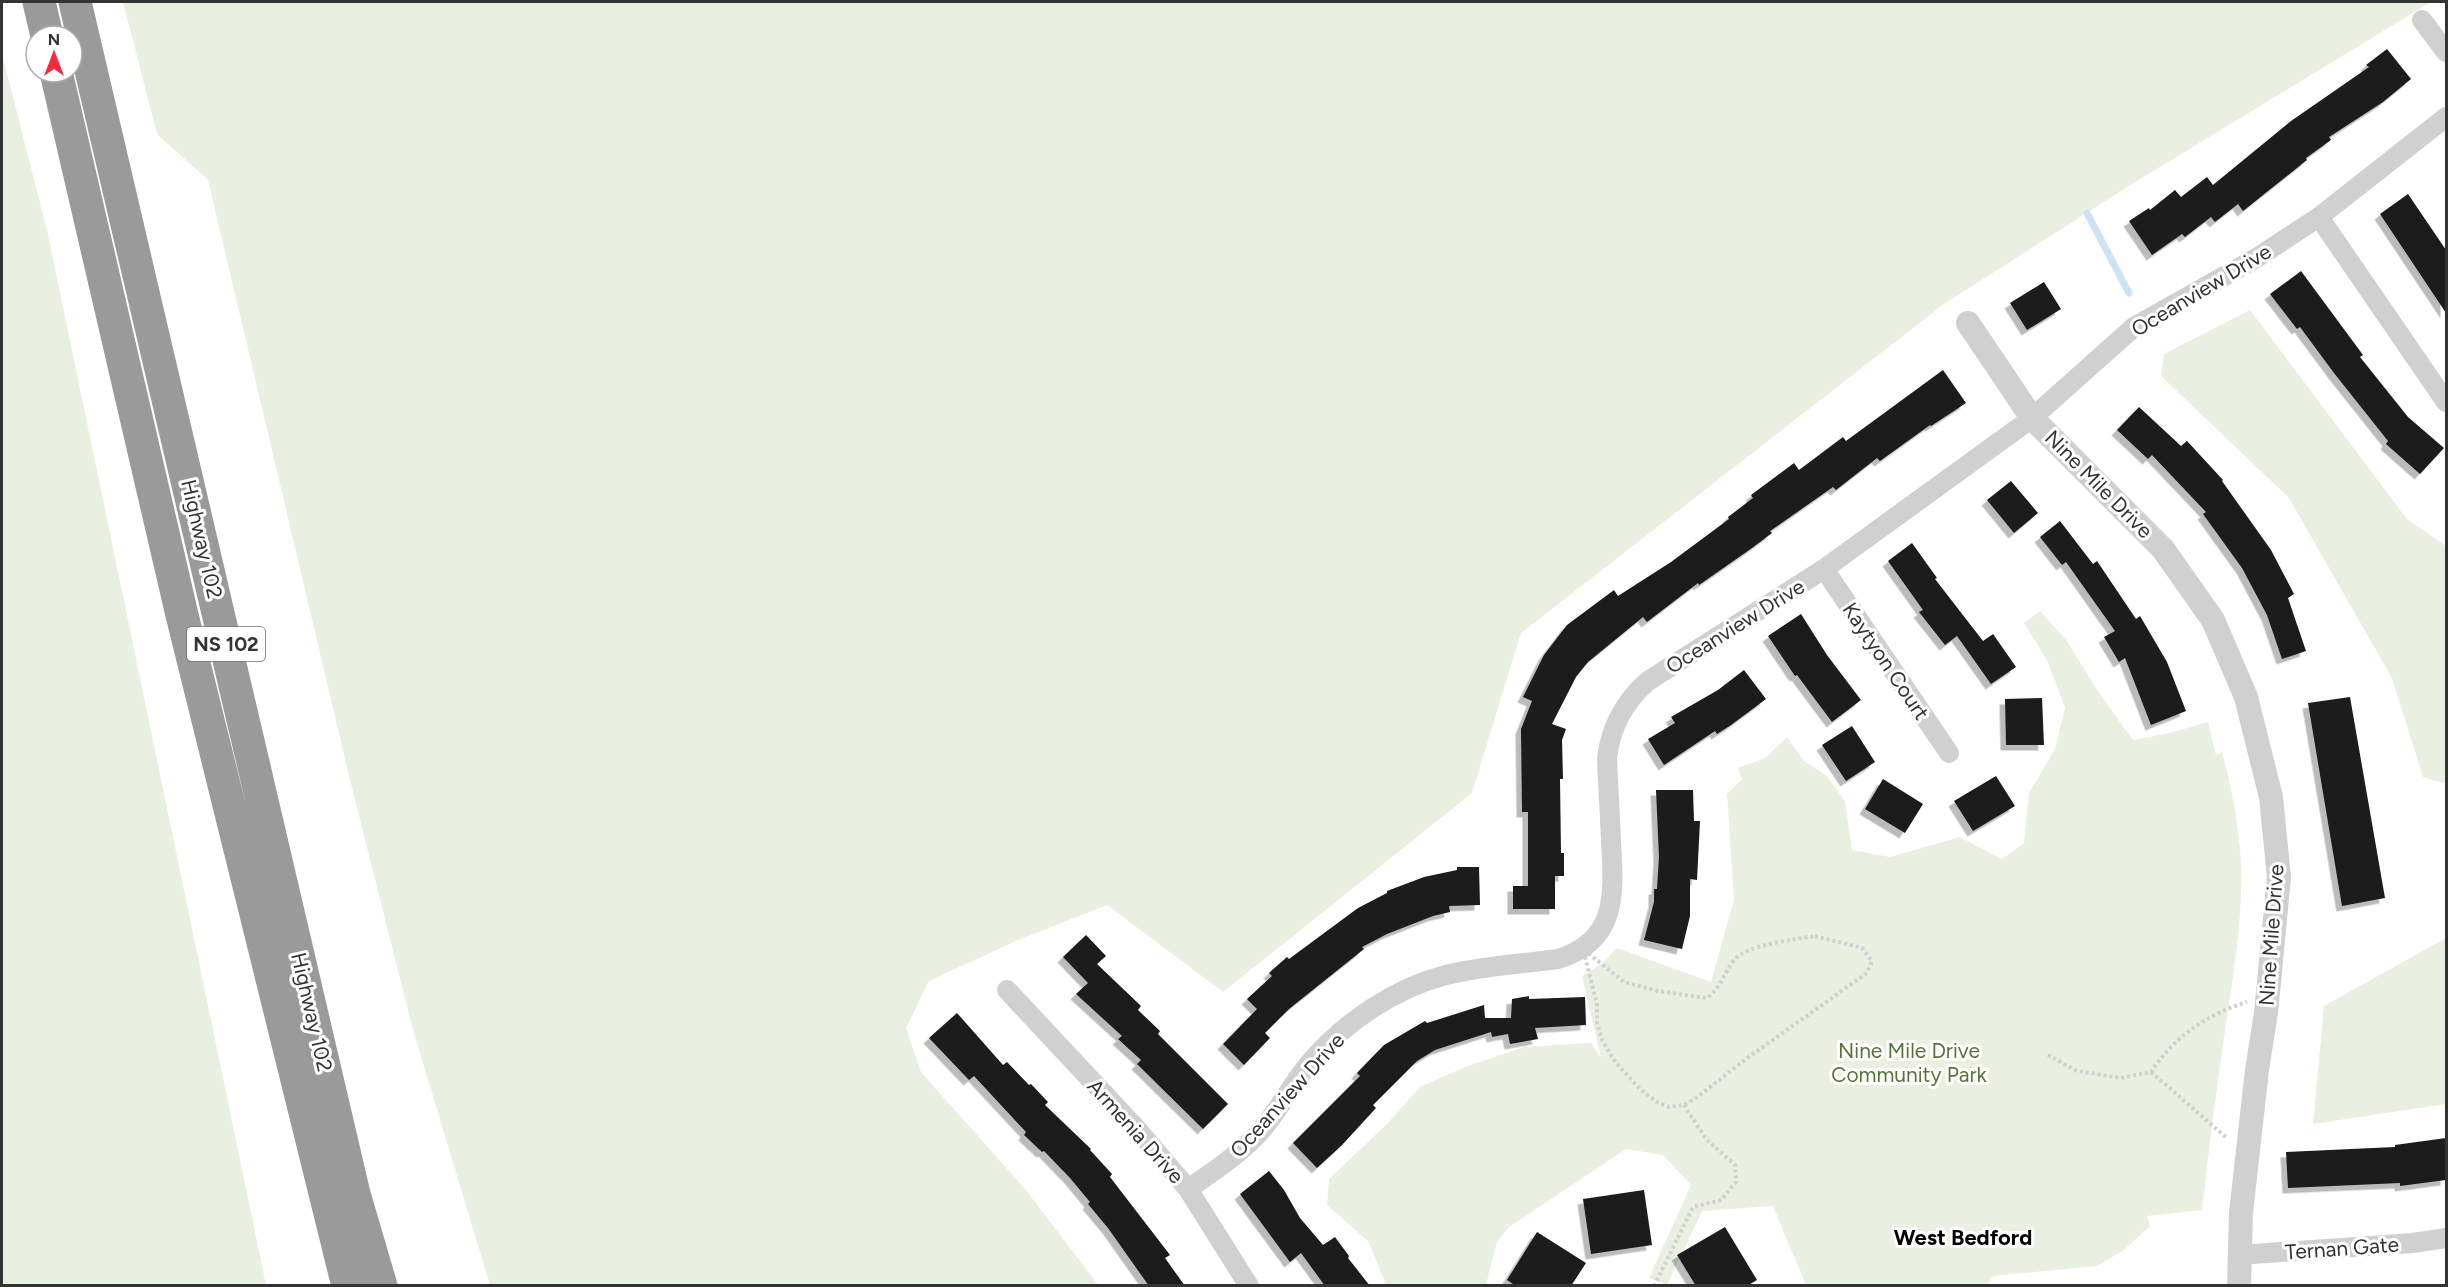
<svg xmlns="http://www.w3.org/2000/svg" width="2448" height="1287" font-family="Figtree,sans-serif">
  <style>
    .green { fill: #e9f0e1 }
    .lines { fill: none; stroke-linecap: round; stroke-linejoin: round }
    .stream { stroke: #cce3f1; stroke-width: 7 }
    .building { fill: #1a1a1a; filter: url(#shadow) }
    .path { stroke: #d0d0d0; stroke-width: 4; stroke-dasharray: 3 3; stroke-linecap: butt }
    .minor { stroke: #d0d0d0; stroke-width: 20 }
    .tertiary { stroke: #d0d0d0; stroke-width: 24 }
    .motorway { stroke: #9a9a9a; stroke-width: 33 }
    .labels { text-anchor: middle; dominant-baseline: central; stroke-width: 6; stroke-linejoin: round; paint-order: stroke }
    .shield { fill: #fff; stroke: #707070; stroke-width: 1.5 }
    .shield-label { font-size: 20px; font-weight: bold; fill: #333 }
    .street-label { font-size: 21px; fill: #333; stroke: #fff }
    .park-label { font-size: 21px; fill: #57743b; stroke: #fff }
    .neighbourhood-label { font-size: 22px; font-weight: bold; fill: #000; stroke: #fff }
  </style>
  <defs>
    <filter id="shadow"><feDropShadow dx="-5.5" dy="5.5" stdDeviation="0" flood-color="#0004"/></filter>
  </defs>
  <rect width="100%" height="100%" fill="#fff"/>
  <path class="green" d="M123,2H2431L2132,184L1944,304L1521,633L1472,793L1223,992L1107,905L1018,940L929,981L906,1028L921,1072L1026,1190L1099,1286L490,1285L413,1030L350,780L208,180L157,134Z
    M2,54L47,230L266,1285H2Z
    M2250,310L2407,519L2446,546V782L2443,783L2423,777L2392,678L2289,498L2161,376L2164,354Z
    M2040,611L2067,641L2099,693L2133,740L2170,733L2208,722L2216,755L2222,752C2232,789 2239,826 2241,864C2243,918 2234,971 2226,1024C2217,1085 2209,1147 2202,1210L2147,1216L2150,1226L2124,1250L2097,1266L1993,1276L1987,1286L1806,1285L1773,1206L1702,1211L1667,1285L1649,1278L1691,1185L1663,1155L1626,1149L1509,1227L1497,1242L1486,1285L1380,1286L1385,1282L1368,1241L1327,1205L1329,1179L1386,1125L1420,1087L1465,1067L1524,1047L1591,1043L1601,1058L1582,976L1603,963L1617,948L1711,982L1734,900L1727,794L1742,779L1738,768L1765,758L1787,737L1804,761L1826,775L1845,801L1852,850L1890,857L1960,837L2002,859L2024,843L2029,793L2055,749L2065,708L2048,662L2024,623Z
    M2446,938V1104L2313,1124L2324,1006Z"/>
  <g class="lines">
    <path class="stream" d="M2087,213L2129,293"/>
  </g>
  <path class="building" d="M2387,49L2411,79L2383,102L2329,137L2331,140L2306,158L2307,160L2243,211L2238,204L2215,222L2211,217L2185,237L2182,234L2152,255L2129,221L2149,208L2150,210L2175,190L2181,197L2207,177L2213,185L2291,121L2369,67L2366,65Z
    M2408,194L2446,250V313L2380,214Z
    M2301,271L2363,355L2360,357L2408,417L2444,448L2420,474L2386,444L2388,441L2334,373L2300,327L2297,329L2270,294Z
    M2044,282L2061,309L2027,330L2010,303Z
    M1943,370L1966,403L1931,426L1930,425L1880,461L1877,458L1836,490L1833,487L1770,531L1772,533L1752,548L1699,585L1698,583L1647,622L1643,617L1588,662L1576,677L1552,724L1566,729L1562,740L1563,779H1560L1561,853H1564V876H1555V909H1513V886H1528V812H1522L1521,729L1532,701L1523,697L1544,655L1567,625L1614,590L1618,596L1671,562L1729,519L1728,517L1753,498L1751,495L1794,463L1799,470L1843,437L1846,441Z
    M2139,407L2181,446L2187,441L2223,480L2222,481L2271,550L2294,594L2288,598L2306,651L2282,659L2267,615L2242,568L2203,514L2206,512L2152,455L2148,459L2117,430Z
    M2011,481L2038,513L2014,533L1987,500Z
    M2060,521L2093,564L2097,561L2136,619L2140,616L2167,662L2186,711L2151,725L2125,658L2119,662L2104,637L2115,631L2066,562L2062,565L2040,537Z
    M1912,543L1937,578L1935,579L1983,641L1993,634L2016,667L1991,684L1957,636L1945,645L1919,612L1923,610L1888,561Z
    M1801,614L1827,655L1861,700L1832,722L1797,675L1795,676L1768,636Z
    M1744,670L1766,699L1731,725L1717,734L1715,731L1664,765L1648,739L1675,723L1671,717L1718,690Z
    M2350,697L2385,898L2342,906L2308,703Z
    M2042,698L2044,745H2006L2005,699Z
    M1852,726L1875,762L1846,781L1822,745Z
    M1996,776L2015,806L1973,831L1954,801Z
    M1883,779L1923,804L1905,833L1865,809Z
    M1656,790H1693L1694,821H1700L1697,880L1690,879V916L1682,949L1644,940L1654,902V889H1657L1659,857Z
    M1457,867H1479L1480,905L1449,906L1450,912L1433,916L1387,934L1362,947L1364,949L1289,1009L1265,1033L1270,1038L1244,1065L1223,1044L1257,1009L1247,999L1272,976L1269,973L1287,957L1289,959L1358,908L1387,893V891L1424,877L1457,870Z
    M1086,935L1106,956L1097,964L1141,1006L1138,1010L1160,1031L1158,1034L1228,1104L1203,1129L1137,1064L1141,1060L1118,1039L1122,1036L1076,994L1088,983L1063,957Z
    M1529,996V999L1585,997L1586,1025L1535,1028L1538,1039L1510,1044L1508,1034L1492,1037L1491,1032L1435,1050L1417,1061L1373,1105L1376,1108L1342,1145L1317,1168L1293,1143L1360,1076L1357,1073L1384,1045L1425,1021L1427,1023L1484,1005L1485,1018H1511L1512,999Z
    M957,1013L1003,1065L1007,1062L1029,1085L1031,1084L1048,1102L1045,1105L1091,1149L1090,1150L1112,1174L1110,1177L1170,1255L1165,1258L1185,1286H1149L1108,1228L1088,1204L1090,1202L1070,1178L1044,1151L1042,1152L1024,1135L1026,1132L974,1076L969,1080L929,1038Z
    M2446,1138V1180L2400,1186V1183L2288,1188L2286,1152L2395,1147V1145Z
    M1269,1171L1284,1190L1300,1218L1323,1245L1335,1237L1349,1256L1348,1258L1370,1286H1325L1301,1253L1290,1262L1240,1194Z
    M1644,1190L1652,1245L1591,1254L1583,1199Z
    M1725,1227L1757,1280L1747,1286H1696L1677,1255Z
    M1537,1232L1586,1263L1571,1286H1516L1507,1280Z"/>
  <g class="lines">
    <path class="path" d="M1815,936L1862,948L1872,961L1867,973L1746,1059L1696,1098L1684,1105L1669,1107L1657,1102L1641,1090L1616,1063L1602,1040L1597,1023V1004L1583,949L1624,982L1658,991L1707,998C1722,986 1723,975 1734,960C1746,945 1796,939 1815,936Z
      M2048,1055L2077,1071L2121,1078L2151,1072C2173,1038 2207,1014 2247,1002
      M2151,1072L2228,1139
      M1654,1286L1693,1207L1721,1200L1736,1182L1735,1165L1706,1139L1684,1105"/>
    <path class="minor" d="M2422,20L2446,52
      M2319,217L2446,402
      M1824,569L1949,753
      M1007,990L1136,1128L1188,1189L1249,1286
      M1188,1189C1213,1172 1238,1155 1259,1133C1280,1110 1292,1082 1313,1059C1347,1021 1395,988 1446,975C1482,966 1521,964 1558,959C1618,941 1614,893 1611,842C1610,814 1608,786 1607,758C1611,726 1624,702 1648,681L1824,569L2032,418L2134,327L2258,257L2319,217L2446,117
      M2238,1255L2413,1243L2446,1238"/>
    <path class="tertiary" d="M1968,323L2032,418L2163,549L2213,620L2246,697L2271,797L2279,877L2266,1013L2257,1070L2241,1213L2239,1286"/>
    <path class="motorway" d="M39,2L47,36
      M75,2L354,1194L381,1286
      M56,72L182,615L348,1286"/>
  </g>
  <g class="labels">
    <rect class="shield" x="187" y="627" width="78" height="34" rx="4.5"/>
    <g class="shield-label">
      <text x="226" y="644">NS 102</text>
    </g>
    <g class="street-label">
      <text transform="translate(2201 290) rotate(-31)">Oceanview Drive</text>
      <text transform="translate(2099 484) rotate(45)">Nine Mile Drive</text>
      <text transform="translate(202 539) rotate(77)">Highway 102</text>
      <text transform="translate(1735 626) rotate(-32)">Oceanview Drive</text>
      <text transform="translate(1886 661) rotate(56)">Kaytyon Court</text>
      <text transform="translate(2271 935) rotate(-86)">Nine Mile Drive</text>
      <text transform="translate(312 1012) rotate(77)">Highway 102</text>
      <text transform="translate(1287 1095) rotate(-48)">Oceanview Drive</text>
      <text transform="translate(1136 1131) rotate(48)">Armenia Drive</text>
      <text transform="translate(2342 1248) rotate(-4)">Ternan Gate</text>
    </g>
    <g class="park-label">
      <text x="1909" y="1050">Nine Mile Drive<tspan x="1909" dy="24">Community Park</tspan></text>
    </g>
    <g class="neighbourhood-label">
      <text x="1963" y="1237">West Bedford</text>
    </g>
  </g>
  <rect width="2448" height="1287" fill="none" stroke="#333333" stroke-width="6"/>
  <g transform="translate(54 54)"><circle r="28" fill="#ffffff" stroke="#adadad" stroke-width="1.5"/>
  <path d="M0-4.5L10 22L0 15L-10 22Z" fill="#f52a3d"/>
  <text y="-9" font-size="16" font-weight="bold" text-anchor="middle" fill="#333333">N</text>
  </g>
</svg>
